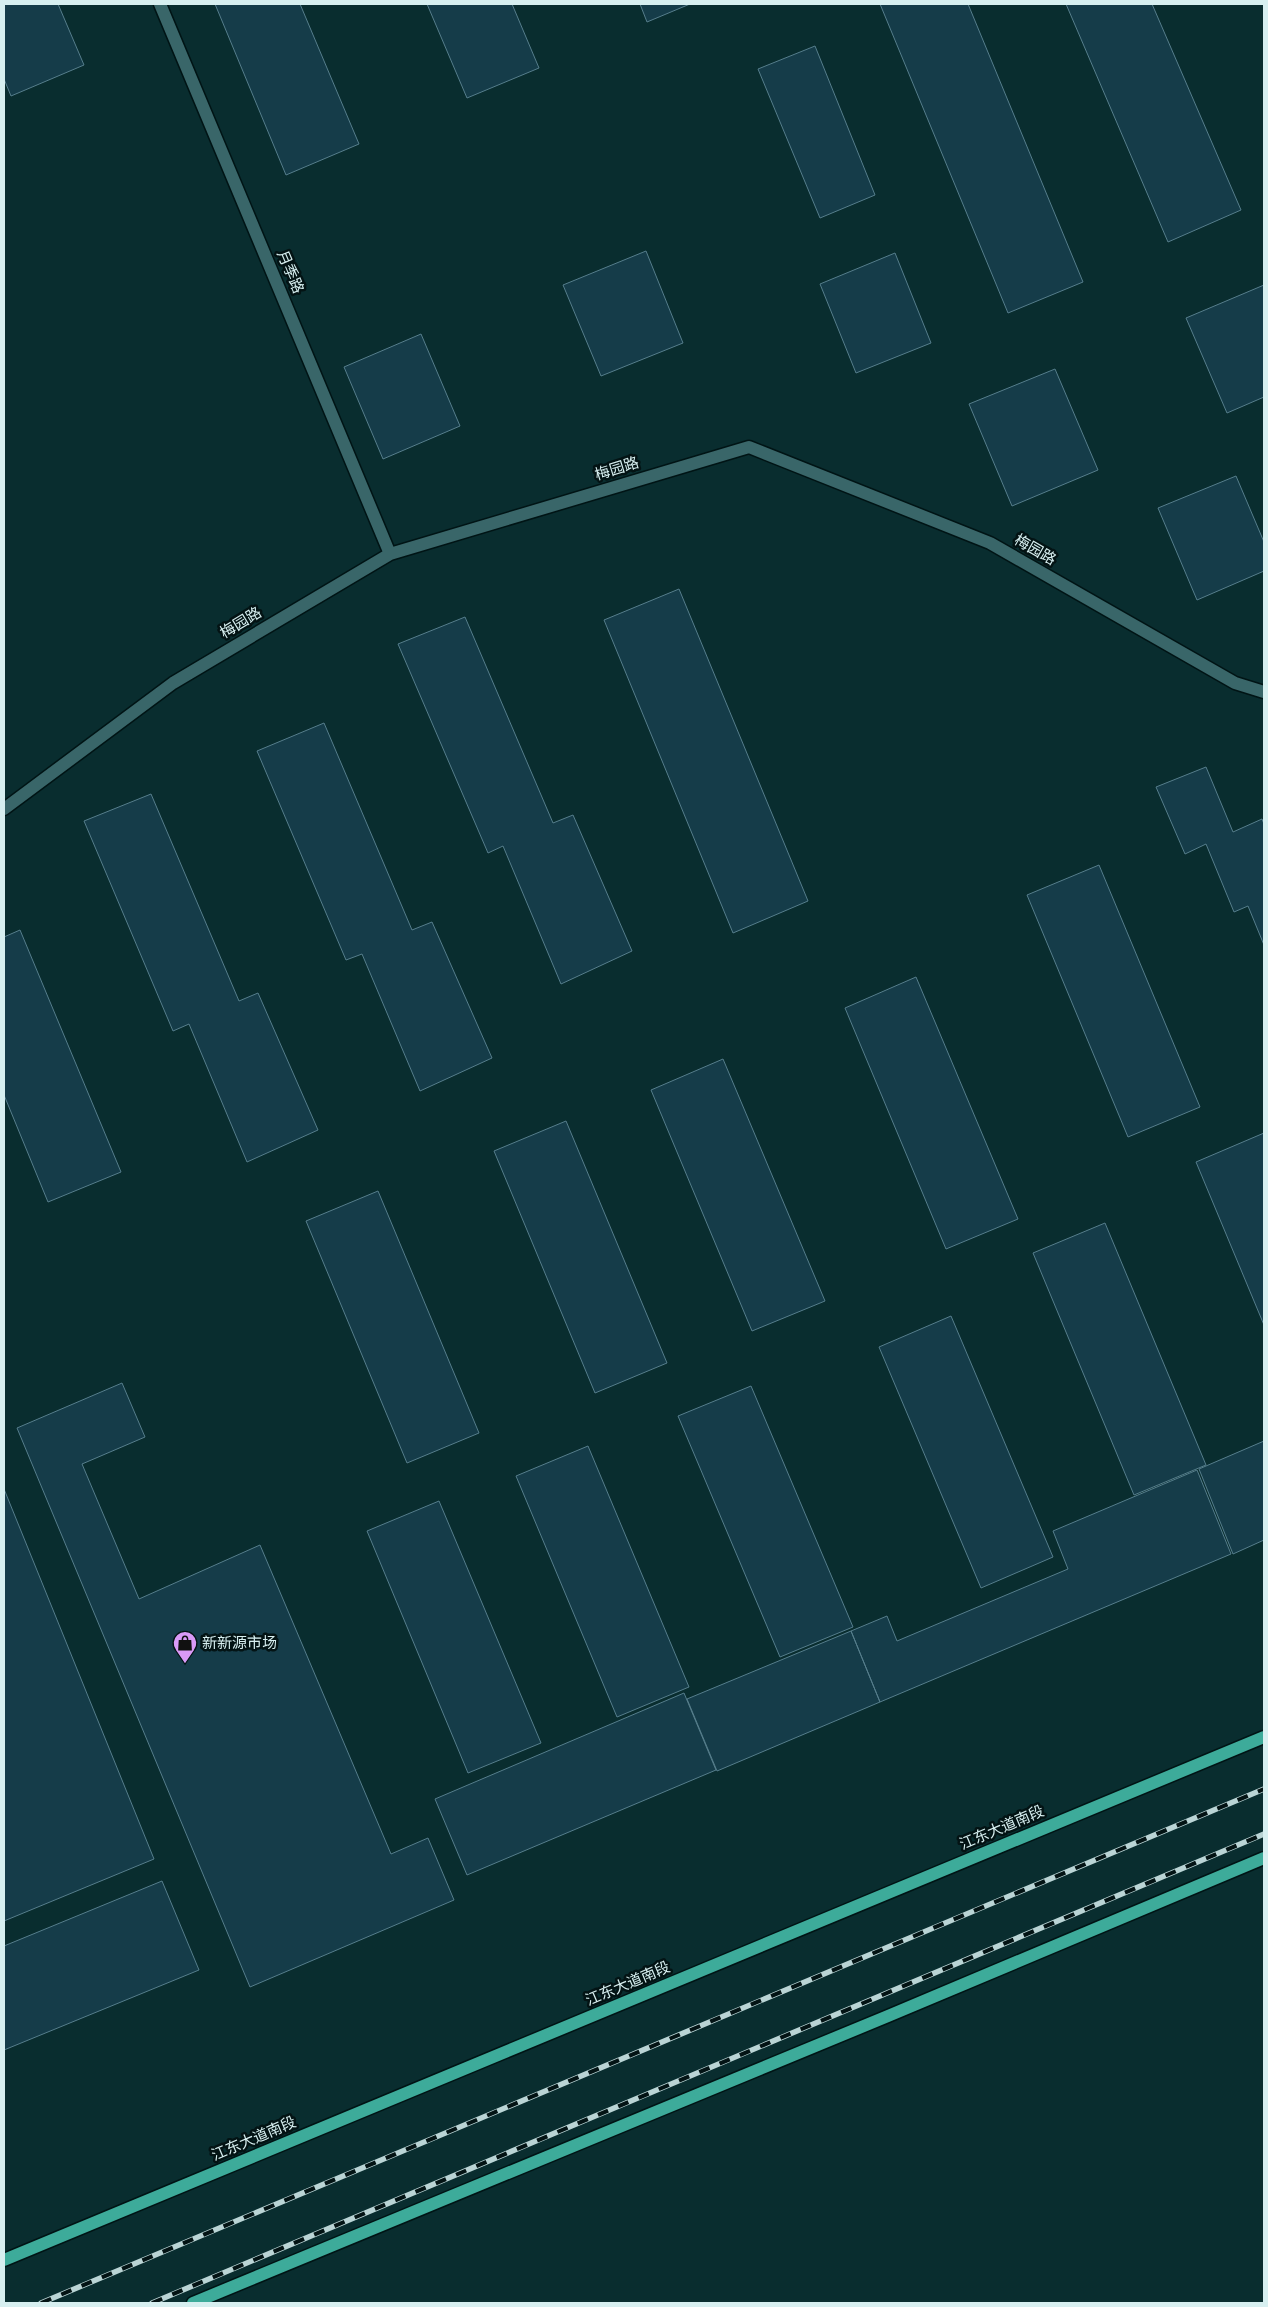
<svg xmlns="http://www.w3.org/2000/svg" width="1268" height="2307" font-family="'Source Sans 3','Noto Sans SC',sans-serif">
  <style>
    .building { fill: #153c49; stroke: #567e8c }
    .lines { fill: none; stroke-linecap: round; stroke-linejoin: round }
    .street-casing { stroke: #001415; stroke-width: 15 }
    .primary-casing { stroke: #001415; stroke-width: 15 }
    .street { stroke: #396669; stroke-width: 12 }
    .primary { stroke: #3dab9a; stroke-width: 12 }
    .rail-casing { stroke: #bad4d5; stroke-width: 5.5 }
    .rail { stroke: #031314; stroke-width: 4; stroke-dasharray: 11; stroke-linecap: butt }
    .labels { text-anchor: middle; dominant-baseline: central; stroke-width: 5; stroke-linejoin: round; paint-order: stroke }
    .street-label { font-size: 15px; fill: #d7eff0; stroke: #031314 }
    .poi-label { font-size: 15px; fill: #d7eff0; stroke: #031314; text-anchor: start }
  </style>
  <rect width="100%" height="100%" fill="#092d2f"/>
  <path class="building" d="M4,4H58L84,65L11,96L4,79Z
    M215,4H300L359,144L286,175Z
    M427,4H512L539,68L467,98Z
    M640,4H690L647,22Z
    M880,4H968L1083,282L1008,313Z
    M1066,4H1152L1241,210L1168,242Z
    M815,46L875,195L820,218L758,69Z
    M646,251L683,343L601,376L563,285Z
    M895,253L931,343L856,373L820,284Z
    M1264,285V397L1227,413L1186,318Z
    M421,334L460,426L383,459L344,367Z
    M1055,369L1098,470L1012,506L969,404Z
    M1236,476L1264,542V571L1197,600L1158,508Z
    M679,589L808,901L733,933L604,620Z
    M465,617L553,823L573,815L632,951L561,984L503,846L488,853L398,644Z
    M324,723L412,930L432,922L492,1058L420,1091L362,954L346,960L257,751Z
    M1206,767L1233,832L1262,819L1264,824V945L1248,906L1234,912L1206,844L1185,854L1156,787Z
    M151,794L239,1001L258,993L318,1130L247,1162L189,1024L173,1031L84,821Z
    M1099,865L1200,1107L1128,1137L1027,895Z
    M20,930L121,1172L48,1202L4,1095V937Z
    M916,977L1018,1219L946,1249L845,1008Z
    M723,1059L825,1301L752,1331L651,1090Z
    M566,1121L667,1363L595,1393L494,1151Z
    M1264,1133V1325L1196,1162Z
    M378,1191L479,1433L407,1463L306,1221Z
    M1105,1223L1206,1465L1134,1495L1033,1253Z
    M951,1316L1053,1557L981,1588L879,1347Z
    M122,1383L145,1437L82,1464L139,1599L260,1545L391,1854L428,1838L454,1900L250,1987L17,1428Z
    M751,1386L853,1627L780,1657L678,1416Z
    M1264,1441V1540L1233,1554L1199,1469Z
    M588,1446L689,1687L617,1717L516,1476Z
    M1197,1470L1231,1554L880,1702L851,1631L887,1616L897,1641L1068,1569L1053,1531Z
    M4,1489L154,1859L4,1921Z
    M439,1501L541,1743L468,1773L367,1531Z
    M851,1631L880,1702L717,1771L687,1699Z
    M684,1693L716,1770L467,1875L435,1799Z
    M162,1881L199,1970L4,2050V1946Z"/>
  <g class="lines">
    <g class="street-casing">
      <path id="street" d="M160,4L390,554
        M4,809L173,683L390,554L749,447L990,543L1235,683L1264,692"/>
    </g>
    <g class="primary-casing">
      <path id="primary" d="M4,2260L1264,1737
        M193,2303L888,2016L1264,1858"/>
    </g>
    <use href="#street" class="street"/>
    <use href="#primary" class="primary"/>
    <g class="rail-casing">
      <path id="rail" d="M41,2303L1264,1789
        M152,2303L1264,1834"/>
    </g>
    <use href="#rail" class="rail"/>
  </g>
  <defs>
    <g id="shop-pin" transform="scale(1.25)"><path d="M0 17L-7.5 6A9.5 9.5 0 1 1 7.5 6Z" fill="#d99af7" stroke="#031314"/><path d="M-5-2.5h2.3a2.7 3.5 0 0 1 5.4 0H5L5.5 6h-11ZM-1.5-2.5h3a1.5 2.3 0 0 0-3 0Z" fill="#111"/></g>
  </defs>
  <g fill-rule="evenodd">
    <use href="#shop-pin" x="185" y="1643"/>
  </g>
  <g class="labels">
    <g class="street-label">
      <text transform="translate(290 272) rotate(67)">月季路</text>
      <text transform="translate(617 469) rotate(-17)">梅园路</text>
      <text transform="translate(1035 550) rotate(30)">梅园路</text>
      <text transform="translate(241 623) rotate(-31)">梅园路</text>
      <text transform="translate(1002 1828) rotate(-23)">江东大道南段</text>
      <text transform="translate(628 1984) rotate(-23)">江东大道南段</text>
      <text transform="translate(254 2139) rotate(-23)">江东大道南段</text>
    </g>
    <g class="poi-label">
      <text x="202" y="1643">新新源市场</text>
    </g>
  </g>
  <rect width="1268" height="2307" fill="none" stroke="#d7eff0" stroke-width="10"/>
</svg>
